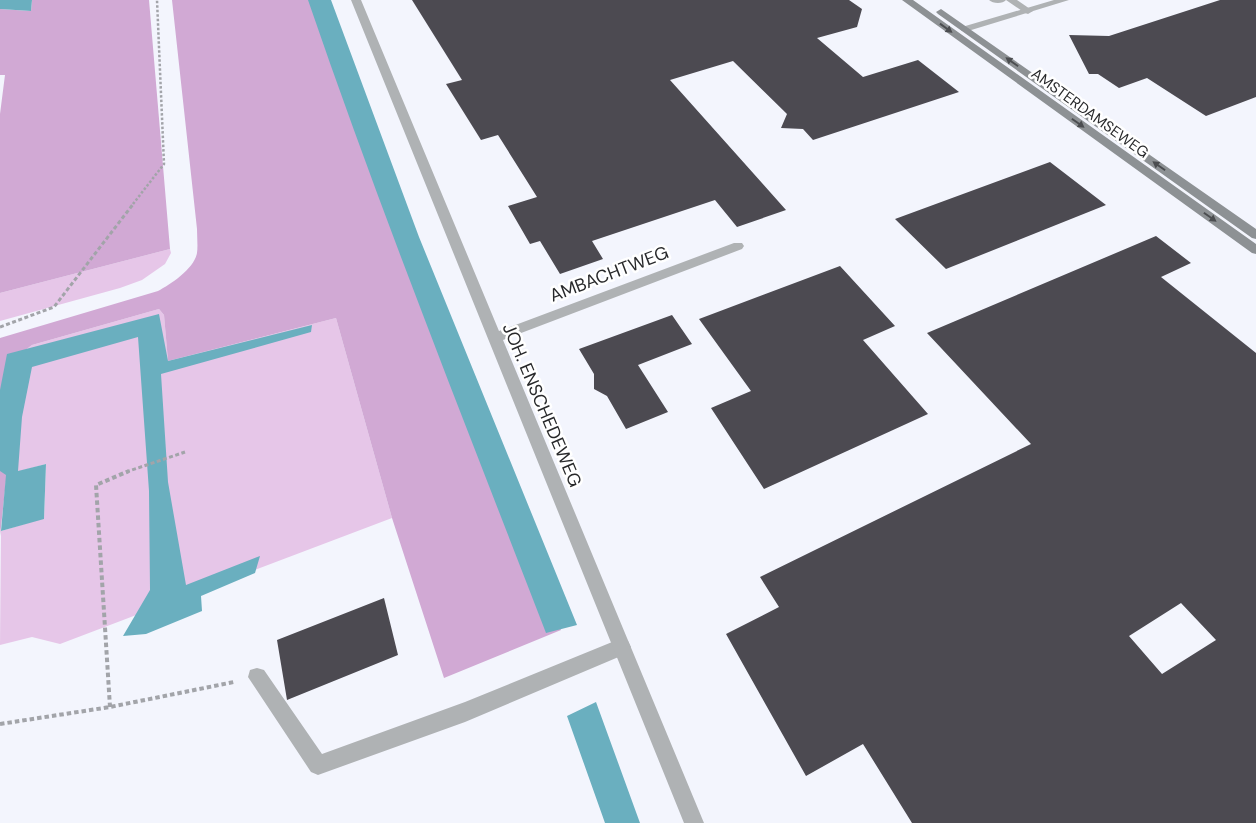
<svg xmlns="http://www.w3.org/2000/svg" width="1256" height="823" font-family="'DM Sans',sans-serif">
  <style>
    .green { fill: #e6c6e8 }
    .forest { fill: #d1a9d4 }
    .water { fill: #6aafbf }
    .building { fill: #4c4a51; fill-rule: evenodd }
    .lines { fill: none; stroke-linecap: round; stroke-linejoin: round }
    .path-far2 { stroke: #a2a4a9; stroke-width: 2.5; stroke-dasharray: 2.5 2; stroke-linecap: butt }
    .path-far1 { stroke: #a2a4a9; stroke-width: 3; stroke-dasharray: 4 2.5; stroke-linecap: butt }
    .path { stroke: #a2a4a9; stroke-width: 4; stroke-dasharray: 4.5 3; stroke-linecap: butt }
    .lane { fill: #afb2b4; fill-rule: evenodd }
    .street { fill: #afb2b4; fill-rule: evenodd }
    .secondary { fill: #8d9194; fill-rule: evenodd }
    .oneway { fill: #4b4d50 }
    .labels { text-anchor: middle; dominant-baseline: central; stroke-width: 5; stroke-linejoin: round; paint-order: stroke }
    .far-street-label { font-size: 15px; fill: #28292b; stroke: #fff }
    .street-label { font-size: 18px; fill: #28292b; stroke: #fff }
  </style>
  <rect width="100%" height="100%" fill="#f3f5fd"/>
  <path class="green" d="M170,249L171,253L165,264L142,280L120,288L0,321V293Z
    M159,309L164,315L168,361L336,318L392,518L60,644L32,637L0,645L1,531L44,518L46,464L6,475L20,354L32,345Z"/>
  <path class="forest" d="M32,0H149L170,249L0,293V114L5,75H0V9L31,11Z
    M172,0H321L481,427L561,630L444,678L392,518L336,318L168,361L164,315L159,309L32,345L20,354L0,536V338L158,291C171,284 194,269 197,253C198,246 197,237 197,229Z"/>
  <path class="water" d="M0,0H32L31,11L0,9Z
    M308,0H331L419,237L577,625L546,633C465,423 381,213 308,0Z
    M159,314L168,361L312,325L311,332L161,374L168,482L186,585L260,556L255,573L201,596L202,611L146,634L123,636L150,590L149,491L138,337L32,367L22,417L18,471L46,464L44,519L1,531L6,475L0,471V390L7,354Z
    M596,702L640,823H605L567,716Z"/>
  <path class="building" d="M412,0H849L862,9L857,27L817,38L863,77L918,60L959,92L813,140L803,129L781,128L787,114L733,61L670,80L786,210L737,227L715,200L592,241L603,259L560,274L540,241L530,244L508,206L537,197L498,135L481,140L446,84L462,80Z
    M1220,0H1256V97L1206,116L1147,78L1119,88L1098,74H1089L1069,35L1109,36Z
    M1050,162L1106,205L946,269L895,219Z
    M1156,236L1191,263L1161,277L1256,353V823H912L863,744L806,776L726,634L779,607L760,577L1031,444L927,333ZM1181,603L1216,640L1162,674L1129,636Z
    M840,266L895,326L863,340L928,414L764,489L711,408L751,391L699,319Z
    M672,315L692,344L638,365L668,412L626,429L607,396L594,389V374L579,349Z
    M384,598L398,655L287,700L277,640Z"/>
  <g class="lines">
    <path class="path-far2" d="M133,204L164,164L157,0"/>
    <path class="path-far1" d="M0,327L54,307L134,203
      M126,472L185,452"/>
    <path class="path" d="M110,707L96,485L129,471
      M0,724L110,707L234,682"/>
    <path class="lane" d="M989,0H1017L1033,11L1028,14L1025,13L1006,0C1003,4 993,4 989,0Z
      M622,638L628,641L631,647L628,653L465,722L318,775L311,772L248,677L250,670L257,668L264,670L322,754L465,702Z"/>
    <path class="street" d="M351,0H361L499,331L734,243H742L744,246L742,249L503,340L704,823H684Z
      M1054,0H1069L968,31H962L960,29L962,27Z"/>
    <path class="secondary" d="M902,0H913L1256,244V254L1252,253Z
      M941,9L1256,229V239L1252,238L938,14L936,12Z"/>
  </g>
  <defs><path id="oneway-solid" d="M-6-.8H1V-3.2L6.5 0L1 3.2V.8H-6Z" transform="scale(1.25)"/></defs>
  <g class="oneway">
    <use href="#oneway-solid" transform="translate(946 28) rotate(36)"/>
    <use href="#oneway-solid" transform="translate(1012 62) rotate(-145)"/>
    <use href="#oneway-solid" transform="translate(1078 123) rotate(35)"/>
    <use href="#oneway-solid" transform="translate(1159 166) rotate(-145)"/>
    <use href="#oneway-solid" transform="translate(1210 217) rotate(35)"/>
  </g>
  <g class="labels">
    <g class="far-street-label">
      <text transform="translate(1090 113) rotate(36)">AMSTERDAMSEWEG</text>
    </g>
    <g class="street-label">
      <text transform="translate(609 274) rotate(-21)">AMBACHTWEG</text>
      <text transform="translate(542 405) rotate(67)">JOH. ENSCHEDEWEG</text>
    </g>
  </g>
</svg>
